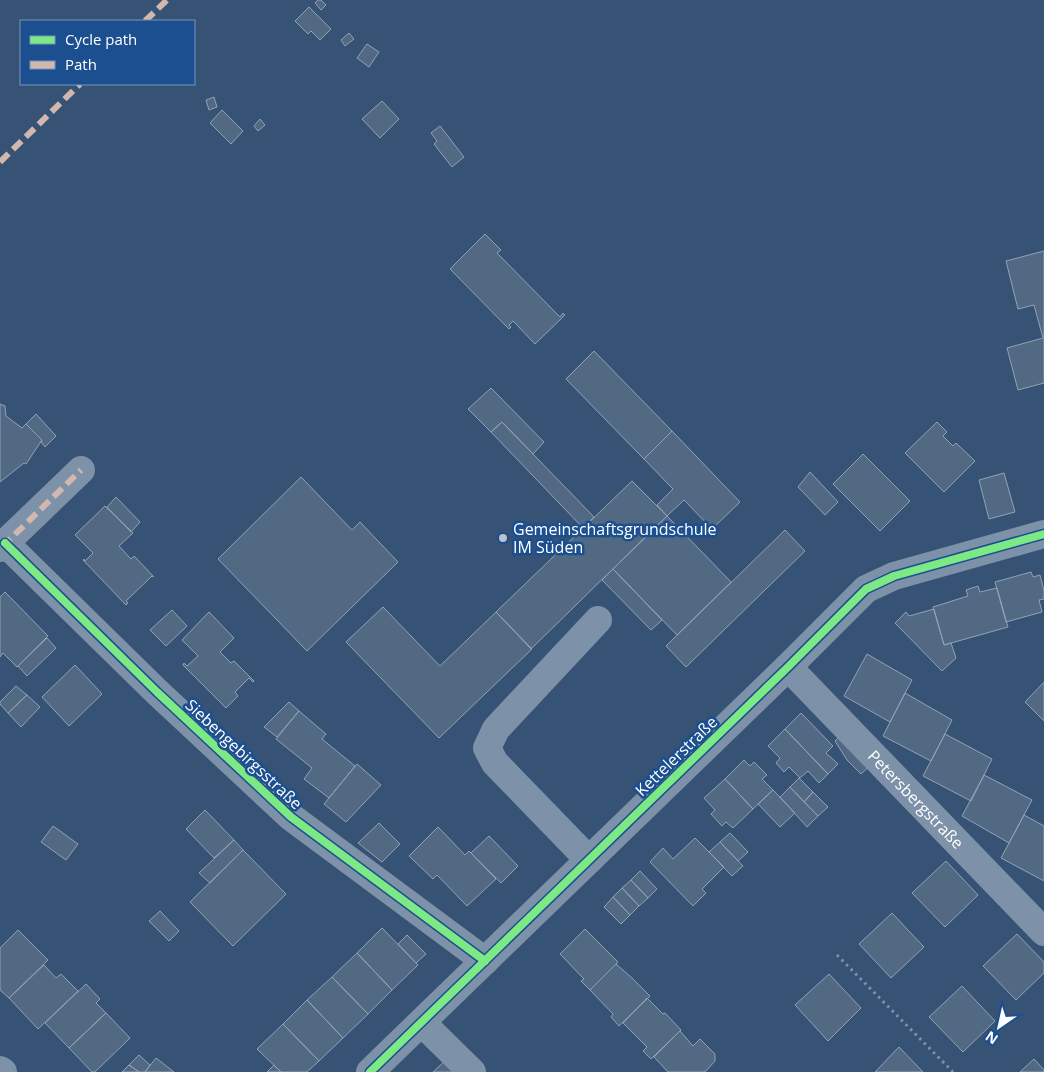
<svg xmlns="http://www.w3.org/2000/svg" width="1044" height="1072" font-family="'Open Sans',sans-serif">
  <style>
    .building { fill: #526984; stroke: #92a2b6 }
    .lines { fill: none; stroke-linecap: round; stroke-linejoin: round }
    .path { stroke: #7d92a8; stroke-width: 3; stroke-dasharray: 2.5 4; stroke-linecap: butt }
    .minor { stroke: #7d92a8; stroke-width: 28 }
    .quiet { stroke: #d1b7ad; stroke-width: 6; stroke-dasharray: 12 6; stroke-linecap: butt }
    .cycleway-casing { stroke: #1b4f8f; stroke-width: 11 }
    .cycleway { stroke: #7ce984; stroke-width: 8 }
    .poi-dot { fill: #b9c2ce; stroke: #1b4f8f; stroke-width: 2 }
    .labels { text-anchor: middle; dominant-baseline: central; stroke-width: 5; stroke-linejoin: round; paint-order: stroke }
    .poi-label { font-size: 16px; fill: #fff; stroke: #1b4f8f; text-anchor: start }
    .street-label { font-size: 16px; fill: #fff; stroke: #1b4f8f }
  </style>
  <rect width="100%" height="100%" fill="#365274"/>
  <path class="building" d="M318,0H321L326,5L321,10L315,3Z
    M309,7L331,29L320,40L311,31L308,34L295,21Z
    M349,33L354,39L345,46L341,40Z
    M367,44L379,52L369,67L357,58Z
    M214,97L217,107L209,110L206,100Z
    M382,101L399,119L380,138L362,119Z
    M222,110L243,131L231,144L210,123Z
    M260,119L265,125L258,131L254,126Z
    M440,126L464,157L452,167L434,144L437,141L431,133Z
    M485,234L501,250L497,253L560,317L563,313L565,315L535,344L513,321L509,325L511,327L509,329L450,269Z
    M1044,251V383L1018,390L1007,348L1043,338L1034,305L1018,309L1006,261Z
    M594,351L672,431L644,459L566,379Z
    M491,388L544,442L533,454L502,422L491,432L468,409Z
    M0,404L5,406L6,416L22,428L26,424L42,440L26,464L24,463L0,482Z
    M36,414L56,436L45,447L41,442L42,440L26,424Z
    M502,422L594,517L583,528L491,432Z
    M937,422L947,432L943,436L953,446L956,443L975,461L944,492L905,453Z
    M672,431L740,502L712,529L684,500L667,516L657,505L673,489L644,459Z
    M863,454L910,501L880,531L833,484Z
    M810,472L838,502L825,515L798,487Z
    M1004,473L1015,512L989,519L979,480Z
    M301,477L352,530L360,522L398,562L307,651L218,559Z
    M632,481L667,516L531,649L496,612Z
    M116,497L140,522L131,532L107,507Z
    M105,506L133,533L119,546L131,559L134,556L154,577L152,576L126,601L128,603L126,605L83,560L84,559L85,561L93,553L75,535Z
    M667,516L731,582L677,635L613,569Z
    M785,530L805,551L686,667L666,646Z
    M613,569L662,620L651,630L602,580Z
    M1031,572L1033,577L1040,575L1044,591V599L1039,600L1042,612L1006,622L995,582Z
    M978,586L980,592L997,588L1008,627L944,645L933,607L968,596L966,590Z
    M5,592L48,636L17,667L3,653L0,657V597Z
    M383,607L440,666L496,612L532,649L439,738L346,642Z
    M934,609L944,645L951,643L956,658L942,671L895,623L906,612L909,616Z
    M172,610L187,626L166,646L150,630Z
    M209,612L234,638L220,652L231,663L234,661L254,681L253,682L249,678L235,692L238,696L226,708L183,665L184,663L187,666L198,656L182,640Z
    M47,638L56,648L27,676L18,666Z
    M867,654L912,680L890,722L844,696Z
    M75,665L102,694L69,726L42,697Z
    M1044,682V721L1025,702Z
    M16,686L27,695L8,713L0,704V702Z
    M905,693L952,720L931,761L883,736Z
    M27,695L40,707L21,727L8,713Z
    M289,702L299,711L277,737L264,727Z
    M299,711L326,734L322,739L355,766L329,798L304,779L312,768L276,739Z
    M801,713L833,746L826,753L838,764L828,774L785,729Z
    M785,729L828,774L819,783L808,771L800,778L789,767L784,772L776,763L780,758L768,746Z
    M842,734L872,764L861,774L847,760L835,741Z
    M945,734L992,759L971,801L923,776Z
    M744,760L750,766L754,762L767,775L762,779L773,790L753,809L725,779Z
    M357,764L381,785L346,822L324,804Z
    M984,775L1032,800L1009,843L962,816Z
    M799,778L813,792L804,802L790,787Z
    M725,779L753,809L733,828L726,822L722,826L711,814L715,810L704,798Z
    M790,787L818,816L807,827L780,797Z
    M773,790L795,813L780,827L758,804Z
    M813,792L828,807L818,816L804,802Z
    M205,810L234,840L214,858L186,829Z
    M1024,815L1044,826V881L1001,858Z
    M379,823L400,844L382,862L358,843Z
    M53,826L78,844L66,860L41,842Z
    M438,827L465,855L469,851L496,879L467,906L437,875L433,879L409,856Z
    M730,833L748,852L738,861L720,842Z
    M489,836L518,866L501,883L471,853Z
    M695,838L724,867L702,889L706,893L693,906L650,862L663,848L673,859Z
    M234,840L243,850L210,883L199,873Z
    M720,842L743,866L732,876L709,852Z
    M243,850L286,894L233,946L190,902Z
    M946,861L978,895L945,927L912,893Z
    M640,871L657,889L648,898L631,880Z
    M631,880L648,898L639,906L622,888Z
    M622,888L639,906L630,915L613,897Z
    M613,897L630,915L621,924L604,907Z
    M160,911L179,931L169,941L149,921Z
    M892,913L924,947L891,978L859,944Z
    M382,928L418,965L392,990L357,953Z
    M585,929L618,962L590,990L581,981L584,979L560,954Z
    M18,930L48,960L9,998L0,990V948Z
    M1017,934L1044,962V973L1016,1000L983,966Z
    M407,935L426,954L416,963L398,944Z
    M357,953L392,990L368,1014L332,977Z
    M616,964L632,978L650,996L619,1026L611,1017L613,1014L590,990Z
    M44,965L56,978L61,974L78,991L38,1029L9,998Z
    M829,974L861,1008L828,1041L795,1005Z
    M332,977L368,1014L343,1038L307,1000Z
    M86,984L100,999L96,1003L106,1013L69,1048L45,1023Z
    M962,986L995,1021L963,1052L929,1017Z
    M647,998L663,1014L665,1013L681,1030L651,1059L643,1051L647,1047L623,1023Z
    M307,1000L343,1038L319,1061L283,1024Z
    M106,1013L130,1038L95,1072H92L69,1048Z
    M283,1024L319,1061L307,1072H281L257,1049Z
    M680,1031L693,1046L700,1039L715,1054V1061L705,1072H668L654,1057Z
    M899,1047L923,1072H875Z
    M139,1055L150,1065L145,1072H139L129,1065Z
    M156,1058L174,1072H145Z
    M1034,1059L1044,1070V1072H1020Z
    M446,1060L459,1072H433Z
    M129,1065L139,1072H122Z
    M274,1065L281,1072H267Z"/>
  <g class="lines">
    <path class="path" d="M837,955L953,1072"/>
    <g class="minor">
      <path d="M5,543L157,692L291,817L485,961"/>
      <path d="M0,548L81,470"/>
      <path id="s1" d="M788,667L1044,932"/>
      <path d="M589,860L495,763L487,748L496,729L598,620"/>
      <path d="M422,1023L472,1072"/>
      <path d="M0,1070L3,1072"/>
      <path d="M370,1072L788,667L866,589L894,576L1044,534"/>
    </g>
    <path class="quiet" d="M145,21L167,0
      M0,162L80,84
      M2,547L81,470"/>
    <g class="cycleway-casing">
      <path id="cycleway" d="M5,543L157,692L291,817L485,961
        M370,1072L788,667L866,589L894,576L1044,534"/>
    </g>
    <use href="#cycleway" class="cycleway"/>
  </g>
  <circle class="poi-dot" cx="503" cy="538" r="5"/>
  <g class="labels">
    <g class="poi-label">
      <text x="513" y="529">Gemeinschaftsgrundschule<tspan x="513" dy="18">IM Süden</tspan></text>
    </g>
    <g class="street-label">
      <text transform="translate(244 754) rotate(43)">Siebengebirgsstraße</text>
      <text transform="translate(676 756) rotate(-44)">Kettelerstraße</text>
      <text stroke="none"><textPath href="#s1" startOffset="184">Petersbergstraße</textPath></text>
    </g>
  </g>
  <rect x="20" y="20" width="175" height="65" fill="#1b4f8f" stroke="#7695bc"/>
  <rect x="30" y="36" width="25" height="8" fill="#7ce984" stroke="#7695bc"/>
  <text x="65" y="45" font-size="15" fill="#ffffff">Cycle path</text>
  <rect x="30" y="61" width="25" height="8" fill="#d1b7ad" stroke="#7695bc"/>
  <text x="65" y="70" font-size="15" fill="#ffffff">Path</text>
  <g transform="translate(999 1027) rotate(214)" stroke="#1b4f8f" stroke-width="4" paint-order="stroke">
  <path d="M0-4L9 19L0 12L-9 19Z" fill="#ffffff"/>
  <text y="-8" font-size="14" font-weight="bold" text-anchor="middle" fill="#ffffff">N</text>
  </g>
</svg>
